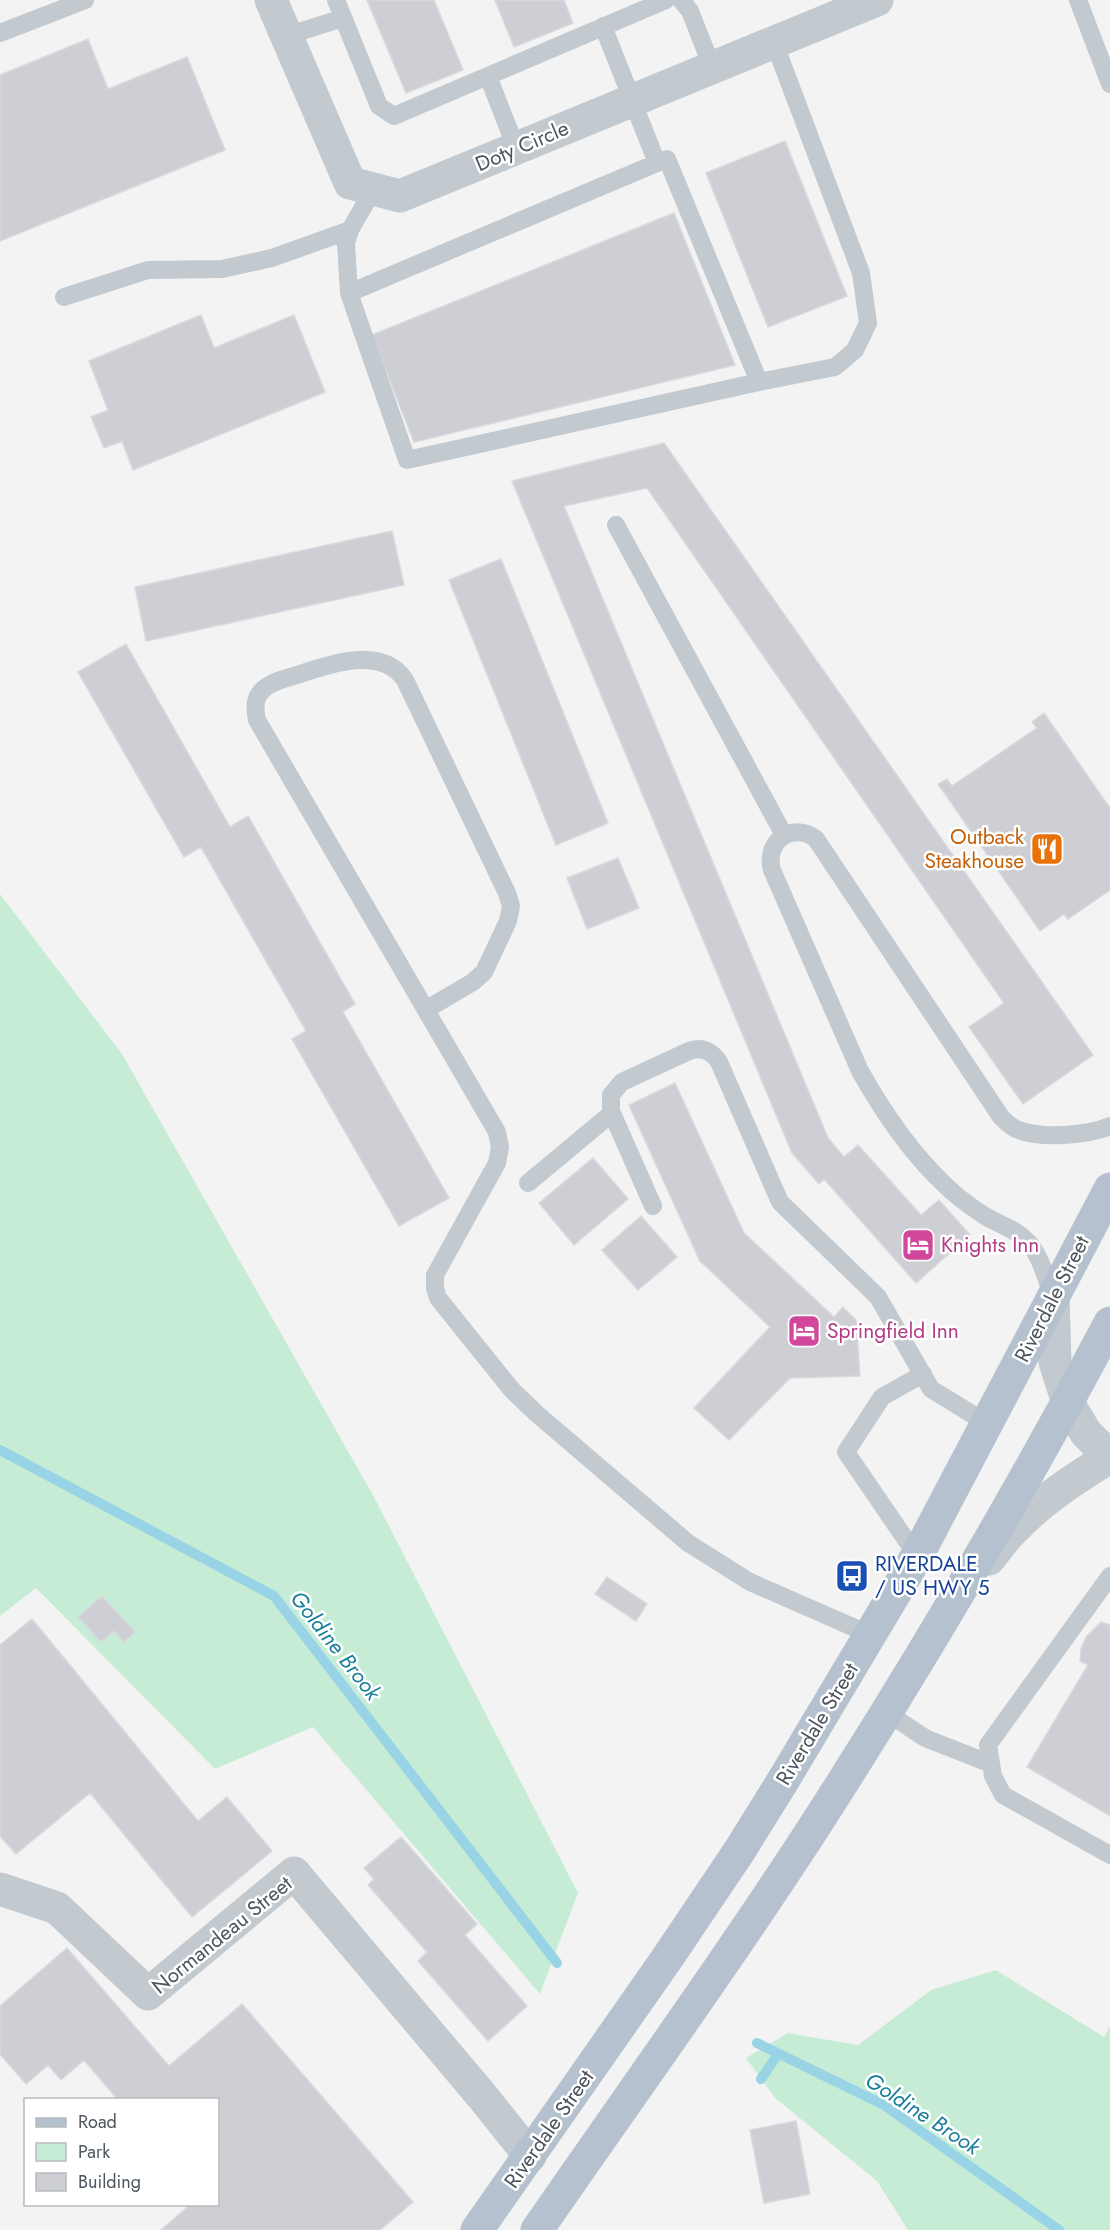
<svg xmlns="http://www.w3.org/2000/svg" width="1110" height="2230" font-family="Jost,sans-serif">
  <style>
    .green { fill: #c7ecd6 }
    .lines { fill: none; stroke-linecap: round; stroke-linejoin: round }
    .stream { stroke: #98d4e5; stroke-width: 10 }
    .building { fill: #cdcfd4; stroke: #d7d9dd; stroke-width: 1.5 }
    .service { stroke: #c2c9cf; stroke-width: 18 }
    .minor { stroke: #c2c9cf; stroke-width: 33 }
    .tertiary { stroke: #c2c9cf; stroke-width: 33 }
    .primary { stroke: #b5c1ce; stroke-width: 33 }
    .labels { text-anchor: middle; dominant-baseline: central; stroke-width: 5; stroke-linejoin: round; paint-order: stroke }
    .street-label { font-size: 21px; fill: #4c555e; stroke: #fff }
    .food-label { font-size: 21px; fill: #c56008; stroke: #fff; text-anchor: end }
    .hotel-label { font-size: 21px; fill: #b23c85; stroke: #fff; text-anchor: start }
    .transit-label { font-size: 21px; fill: #164399; stroke: #fff; text-anchor: start }
    .water-label { font-size: 22px; font-style: italic; fill: #1a7e9b; stroke: #fff }
  </style>
  <rect width="100%" height="100%" fill="#f4f3f3"/>
  <path class="green" d="M0,894L122,1054L374,1497L578,1893L540,1994L313,1727L215,1769L36,1588L0,1616Z
    M996,1970L1104,2037L1110,2026V2230H908L877,2181L775,2098L746,2058L788,2033L858,2045L931,1990Z"/>
  <g class="lines">
    <path class="stream" d="M0,1450L274,1596L557,1963
      M757,2043L884,2105L1059,2230
      M761,2079L778,2054"/>
  </g>
  <path class="building" d="M367,0H434L463,70L406,93Z
    M495,0H564L573,23L514,47Z
    M88,39L108,89L187,57L225,150L0,241V75Z
    M785,141L847,296L768,327L706,173Z
    M674,213L735,365L414,442L372,335Z
    M201,315L214,348L294,315L325,392L133,470L122,441L104,448L91,417L108,410L89,361Z
    M664,443L1093,1055L1023,1104L969,1027L1004,1003L647,488L564,506L828,1138L844,1157L858,1145L921,1215L939,1200L970,1235L916,1283L824,1179L819,1184L792,1153L512,481Z
    M392,531L404,585L146,641L135,587Z
    M501,559L608,823L556,845L449,580Z
    M126,644L230,827L248,816L355,1004L343,1012L449,1198L399,1226L292,1039L306,1031L201,847L184,857L78,672Z
    M1044,713L1110,808V890L1068,919L1064,914L1040,931L938,784L947,779L952,786L1037,728L1032,722Z
    M618,858L639,908L587,929L567,878Z
    M675,1083L744,1233L834,1317L843,1307L856,1320L860,1376L790,1378L729,1440L694,1408L770,1327L700,1261L629,1105Z
    M593,1158L628,1199L574,1245L539,1203Z
    M641,1216L677,1257L638,1290L602,1250Z
    M607,1577L647,1604L636,1621L595,1594Z
    M102,1596L135,1632L124,1642L114,1631L101,1642L78,1617Z
    M32,1619L198,1821L227,1797L272,1851L192,1917L90,1793L16,1854L0,1836V1645Z
    M1101,1622L1110,1625V1816L1027,1767L1088,1665L1080,1661L1081,1649L1086,1637Z
    M401,1837L477,1924L465,1935L527,2006L488,2041L418,1961L427,1952L368,1885L374,1879L364,1868Z
    M67,1948L169,2066L242,2004L413,2202L380,2230H161L191,2204H218V2100H118L84,2060L61,2080L48,2065L26,2084L0,2054V2006Z
    M796,2121L810,2194L764,2203L750,2130Z"/>
  <g class="lines">
    <path class="service" d="M336,0L379,106L394,116L666,0
      M681,0L690,11L712,67
      M1078,0L1110,84
      M0,33L85,0
      M286,36L343,18
      M488,76L516,148
      M373,190L350,230L346,243L349,293L657,163L603,26
      M349,293L407,460L759,382L667,159L657,163
      M64,297L148,270L222,269L272,258L350,230
      M759,382L835,367L855,350L868,323L861,273L774,42
      M616,525L784,835
      M427,1009L473,982L484,972L508,921L511,906L507,893L405,680C382,645 329,664 297,675C285,679 268,682 260,693C254,701 255,710 257,720L497,1132L500,1147L497,1163L435,1275V1288L438,1298L512,1390L537,1414L688,1543L750,1582L871,1635
      M528,1183L612,1113
      M653,1206L611,1111V1095L622,1082L689,1051C702,1046 712,1051 719,1062L780,1202L878,1297L931,1389L988,1424
      M1053,1297C1046,1279 1041,1256 1028,1242C1016,1229 1000,1225 985,1216C971,1207 957,1197 945,1185C911,1153 883,1112 860,1071L772,870C764,842 792,821 816,839L1001,1117C1005,1121 1010,1126 1016,1129C1040,1139 1086,1136 1110,1126
      M917,1556L846,1452L882,1397L923,1374
      M1110,1576L988,1745L993,1776L1003,1795L1110,1855
      M886,1712L925,1738L991,1764"/>
    <path class="minor" d="M271,0L350,183L400,196L877,0
      M0,1889L57,1908L148,1994L294,1873L482,2096L530,2156"/>
    <path class="tertiary" d="M989,1559C998,1548 1006,1536 1016,1527C1042,1500 1073,1480 1105,1460L1110,1457L1086,1433L1068,1403L1055,1362L1053,1297"/>
    <path class="primary" d="M477,2230L668,1957L740,1850L784,1779L917,1556L1110,1189
      M537,2230C631,2094 728,1960 818,1821C922,1659 1020,1493 1110,1323"/>
  </g>
  <defs>
    <g id="restaurant-square" transform="scale(1.725)"><rect x="-9" y="-9" width="18" height="18" rx="4" fill="#e8710a" stroke="#fff"/><path d="M-5-6h1v4h1v-4h1v4h1v-4h1v5L-1.5 .5V6h-2V.5L-5-1ZM5-6V6H3V1.5H1.5Q1.5-4 5-6Z" fill="#fff"/></g>
    <g id="hotel-square" transform="scale(1.725)"><rect x="-9" y="-9" width="18" height="18" rx="4" fill="#d1479c" stroke="#fff"/><path d="M-6-4.5h1.5V1H6V5H4.5V3h-9V5H-6ZM-4 0a1.8 1.8 0 1 1 3.6 0ZM.5 0V-2.5h3Q6-2.5 6 0Z" fill="#fff"/></g>
    <g id="bus-square" transform="scale(1.725)"><rect x="-9" y="-9" width="18" height="18" rx="4" fill="#1a4fb4" stroke="#fff"/><path d="M-5-6H5V4H4V6H2V4H-2V6H-4V4H-5ZM-3.5-4V0h7V-4ZM-3.5 1.2v1.5H-2V1.2ZM2 1.2v1.5H3.5V1.2Z" fill="#fff"/></g>
  </defs>
  <g fill-rule="evenodd">
    <use href="#restaurant-square" x="1047" y="849"/>
    <use href="#hotel-square" x="918" y="1245"/>
    <use href="#hotel-square" x="804" y="1331"/>
    <use href="#bus-square" x="852" y="1576"/>
  </g>
  <g class="labels">
    <g class="street-label">
      <text transform="translate(522 146) rotate(-23)">Doty Circle</text>
      <text transform="translate(1052 1299) rotate(-63)">Riverdale Street</text>
      <text transform="translate(817 1724) rotate(-59)">Riverdale Street</text>
      <text transform="translate(222 1935) rotate(-39)">Normandeau Street</text>
      <text transform="translate(549 2129) rotate(-55)">Riverdale Street</text>
    </g>
    <g class="food-label">
      <text x="1024" y="837">Outback<tspan x="1024" dy="24">Steakhouse</tspan></text>
    </g>
    <g class="hotel-label">
      <text x="941" y="1245">Knights Inn</text>
      <text x="827" y="1331">Springfield Inn</text>
    </g>
    <g class="transit-label">
      <text x="875" y="1564">RIVERDALE<tspan x="875" dy="24">/ US HWY 5</tspan></text>
    </g>
    <g class="water-label">
      <text transform="translate(336 1645) rotate(52)">Goldine Brook</text>
      <text transform="translate(923 2113) rotate(33)">Goldine Brook</text>
    </g>
  </g>
  <rect x="24" y="2098" width="195" height="108" fill="#ffffff" stroke="#b7bbbf" stroke-width="1.5"/>
  <rect x="36" y="2118" width="30" height="9" fill="#b5c1ce" stroke="#b7bbbf" stroke-width="1.5"/>
  <text x="78" y="2128" font-size="18" fill="#4c555e">Road</text>
  <rect x="36" y="2143" width="30" height="18" fill="#c7ecd6" stroke="#b7bbbf" stroke-width="1.5"/>
  <text x="78" y="2158" font-size="18" fill="#4c555e">Park</text>
  <rect x="36" y="2173" width="30" height="18" fill="#cdcfd4" stroke="#b7bbbf" stroke-width="1.5"/>
  <text x="78" y="2188" font-size="18" fill="#4c555e">Building</text>
</svg>
